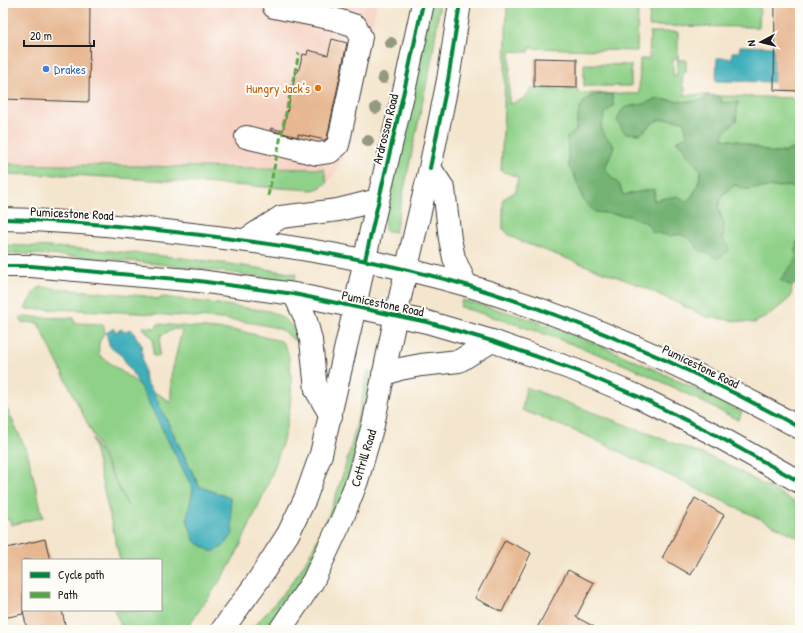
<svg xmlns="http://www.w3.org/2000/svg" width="803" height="633" font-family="'Patrick Hand',sans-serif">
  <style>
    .built { fill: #f6d2c3 }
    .green { fill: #90d189; stroke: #567652 }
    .forest { fill: #74b375; stroke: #486848 }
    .water { fill: #3eaeba; stroke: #2d656b }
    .building { fill: #e7b791 }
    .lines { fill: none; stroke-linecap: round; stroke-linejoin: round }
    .minor-casing { stroke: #3c3a37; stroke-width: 24 }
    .major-casing { stroke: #3c3a37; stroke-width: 24 }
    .minor { stroke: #fff; stroke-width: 22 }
    .major { stroke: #fff; stroke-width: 22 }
    .quiet { stroke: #52a943; stroke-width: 3; stroke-dasharray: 6 3; stroke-linecap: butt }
    .cycleway-casing { stroke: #fdfcf7; stroke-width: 6 }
    .cycleway { stroke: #00873e; stroke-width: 4 }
    .tree { fill: #949a81 }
    .shop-dot { fill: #3f7fe0; stroke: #fdfcf7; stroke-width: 1.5 }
    .food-dot { fill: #e8710a; stroke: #fdfcf7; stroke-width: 1.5 }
    .labels { text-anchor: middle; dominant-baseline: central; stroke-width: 4; stroke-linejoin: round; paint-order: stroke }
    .shop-label { font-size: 13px; fill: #366cbe; stroke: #fdfcf7; text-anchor: start }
    .food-label { font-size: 13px; fill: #c56008; stroke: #fdfcf7; text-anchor: end }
    .street-label { font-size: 13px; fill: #1c1c1c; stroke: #fdfcf7 }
  </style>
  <rect width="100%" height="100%" fill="#fdfcf7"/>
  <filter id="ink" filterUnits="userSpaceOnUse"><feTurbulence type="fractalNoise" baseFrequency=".025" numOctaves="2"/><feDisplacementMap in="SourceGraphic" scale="8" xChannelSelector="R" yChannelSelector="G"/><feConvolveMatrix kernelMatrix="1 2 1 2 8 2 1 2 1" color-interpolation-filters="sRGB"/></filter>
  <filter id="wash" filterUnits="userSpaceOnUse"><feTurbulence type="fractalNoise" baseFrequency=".012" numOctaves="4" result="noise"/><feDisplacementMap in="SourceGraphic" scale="16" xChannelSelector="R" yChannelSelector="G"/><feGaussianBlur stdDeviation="0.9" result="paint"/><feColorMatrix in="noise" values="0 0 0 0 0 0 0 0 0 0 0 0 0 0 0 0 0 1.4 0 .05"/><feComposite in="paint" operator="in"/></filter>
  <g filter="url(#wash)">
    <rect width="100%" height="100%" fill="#f4e6ce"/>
    <path class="built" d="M3,3H377L346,150L336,172L327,183L319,188L313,190L73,175L3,174Z"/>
    <path class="green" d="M429,3H440L433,53L427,81L395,232L385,230L384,216Z
      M507,3H638L637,51L530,48L529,52L510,51L509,104C520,101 526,99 531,88L578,90V93L639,94L640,59H649L650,32H678V59H673V75H677L678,60H686V72H683L682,87L685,88V95H707L704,100L689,102L657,99L643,104L625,133L641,134C659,116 659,118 684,121L687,136L676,141L684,147L688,156L701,170C699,182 697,193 687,201L661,199L654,201V189L623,195L619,184L610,176L605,168L614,146L606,137L601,128L605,113L613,106L612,94L591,96L584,101L579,111L569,167L574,174L584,201L614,214L631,216L647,223L670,236C688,232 689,237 699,250L723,239L724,224L718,207L723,194L734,185L745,189L789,186L800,190V238L797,242L795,261L780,280L792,286L791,297L771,314L754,323L707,317L639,285L522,242L509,235L503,229V199L516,191L518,177L501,171L504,110Z
      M650,3H760L759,27L649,26Z
      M584,64L631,65V86H584Z
      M720,96L800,98V121H799L795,135L800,143L799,147L785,152L773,153L738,141L723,139L724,132L736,121L738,103H722Z
      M3,164L324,169L327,183L319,188L313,190L73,175L3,174Z
      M3,245C101,248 199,258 296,274L294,282C198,267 101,256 3,253Z
      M40,287L145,296L156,299L165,297L269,311C282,316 290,322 297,334L295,340H293C289,335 283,330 277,328C245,320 212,318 180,316C128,312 76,309 25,309L33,293Z
      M462,300C490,307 519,315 547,325C614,349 678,380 742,412L738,420C704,403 670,385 635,369C577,345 519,324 460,307Z
      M21,317L74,318V323L103,324L105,332C99,340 98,345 99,355L140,385L193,489L187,519L199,486L153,392L160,395L171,403V376L182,330L174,329L161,335L159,356H153V339L142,327L156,328L158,324L240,331L281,341C288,348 289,356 290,366C297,419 273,474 251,522C244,537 238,552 230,565C216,588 200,609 185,630H123L114,610H161V560H120L92,438L128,506L42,331L38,323L21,322Z
      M368,371L376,372L342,501L291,601L261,630H251C267,612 284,594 298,574C338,512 353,442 368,371Z
      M526,387L723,462L800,505V538L585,435L522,410Z
      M3,401L27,451L43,517L11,525L9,519L3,520Z"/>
    <path class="forest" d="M612,94L613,106L605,113L601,128L606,137L614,146L605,168L610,176L619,184L623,195L654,189V201L661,199L677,196L687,201C697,193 699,182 701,170L688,156L684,147L676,141L687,136L684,121C659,118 659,116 641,134L625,133L617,121L621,111L626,107L643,104L657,99L689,102L704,100L707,95L720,96L722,103L738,102L736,121L724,132L723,139L738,141L773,153L785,152L799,147L800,144V190L789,186L745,189L735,185L723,194L718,207L724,224L723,239L729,249L724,255L717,258L699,250L689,238L679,234L670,236L652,232L647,223L630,216L595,212L584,201L574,174L569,167L567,137L576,131C578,119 578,102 590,97C596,94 605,94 612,94Z
      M800,238V282L792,286L780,280L795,261L797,242Z"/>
    <path class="water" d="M740,46L774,47V82L716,81L717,58H732V52H739Z
      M114,328L115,332L122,329L123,332L131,329L141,344L145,380L153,392L199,486L230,498L233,534L223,547L212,552L194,541L187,519L193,489L140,386L122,356L110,347L106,333Z"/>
    <g id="blocks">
      <path class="building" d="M3,3H90L89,102L3,99Z
        M775,3H800V91L774,90Z
        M332,39L347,43L327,138L325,140L298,134V137L270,130L271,128L283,131L296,72H298L303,54L307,55L308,50L328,55Z
        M534,58L577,59V88L534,87Z
        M695,498L724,515L691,575L662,558Z
        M45,539L50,560H23V610H62L66,630H27L23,610V614L3,618V549Z
        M505,540L531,553L502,612L475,598Z
        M568,570L594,583L576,617L600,630H536Z"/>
    </g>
  </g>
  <g filter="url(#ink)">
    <use href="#blocks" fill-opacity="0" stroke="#3c3a37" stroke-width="1"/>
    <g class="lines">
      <g class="minor-casing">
        <path id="minor" d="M246,137L317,154L330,152L338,145L361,37L356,26L334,19L274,7
          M222,630L257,582L288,534L305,499L321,454L355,307
          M280,630L313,581L343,517L357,481L373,425L396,315"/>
      </g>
      <g class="major-casing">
        <path id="major" d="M430,168L444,189L450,239L454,258L466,285
          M3,219C80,221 156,229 232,239C311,249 389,263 466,285C582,320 694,369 800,428
          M245,240L281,217L338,210L378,200
          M3,266H31L199,281L294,294L427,322L492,341L575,370L637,396L712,433L800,482
          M294,294L305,317L311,340L316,390L331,416
          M355,307L371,230L406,82L423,3
          M396,315L430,168L448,80L460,3
          M383,375L400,369L421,365L459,361L492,341"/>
      </g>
      <use href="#minor" class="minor"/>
      <use href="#major" class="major"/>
      <path class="quiet" d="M268,196L299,53"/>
      <g class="cycleway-casing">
        <path id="cycleway" d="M430,168L448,80L460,3
          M3,219C80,221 156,229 232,239C311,249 389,263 466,285C582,320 694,369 800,428
          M365,260L406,82L423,3
          M3,266H31L199,281L294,294L427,322L492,341L575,370L637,396L712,433L800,482"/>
      </g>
      <use href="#cycleway" class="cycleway"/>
    </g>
    <g class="tree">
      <circle cx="391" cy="43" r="6"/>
      <circle cx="383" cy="78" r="6"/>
      <circle cx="376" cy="108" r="6"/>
      <circle cx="368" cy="141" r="6"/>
    </g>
  </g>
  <circle class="shop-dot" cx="46" cy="69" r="4"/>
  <circle class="food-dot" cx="318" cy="88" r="4"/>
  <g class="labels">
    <g class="shop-label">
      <text x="54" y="69">Drakes</text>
    </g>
    <g class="food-label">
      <text x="310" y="88">Hungry Jack's</text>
    </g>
    <g class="street-label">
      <text transform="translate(385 129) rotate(-76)">Ardrossan Road</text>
      <text transform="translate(72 213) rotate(3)">Pumicestone Road</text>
      <text transform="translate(383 303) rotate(12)">Pumicestone Road</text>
      <text transform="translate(701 366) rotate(26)">Pumicestone Road</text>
      <text transform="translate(363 458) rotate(-73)">Cottrill Road</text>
    </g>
  </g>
  <rect width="803" height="633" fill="none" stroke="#fdfcf7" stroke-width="16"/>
  <rect x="22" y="559" width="140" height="52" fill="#fdfcf7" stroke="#a3a29f"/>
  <rect x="30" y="572" width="20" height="6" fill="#00873e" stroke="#a3a29f"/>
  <text x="58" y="579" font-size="12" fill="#1c1c1c">Cycle path</text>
  <rect x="30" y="592" width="20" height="6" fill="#52a943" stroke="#a3a29f"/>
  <text x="58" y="599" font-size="12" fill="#1c1c1c">Path</text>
  <g transform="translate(761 42) rotate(263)" stroke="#fdfcf7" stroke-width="3" paint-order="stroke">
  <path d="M0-3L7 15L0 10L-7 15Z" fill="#1c1c1c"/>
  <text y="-6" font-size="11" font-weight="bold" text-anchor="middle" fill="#1c1c1c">N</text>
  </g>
  <path d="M24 40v6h70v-6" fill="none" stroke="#1c1c1c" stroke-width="2"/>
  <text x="30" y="40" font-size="12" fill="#1c1c1c" stroke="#fdfcf7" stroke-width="3" paint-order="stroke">20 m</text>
</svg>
